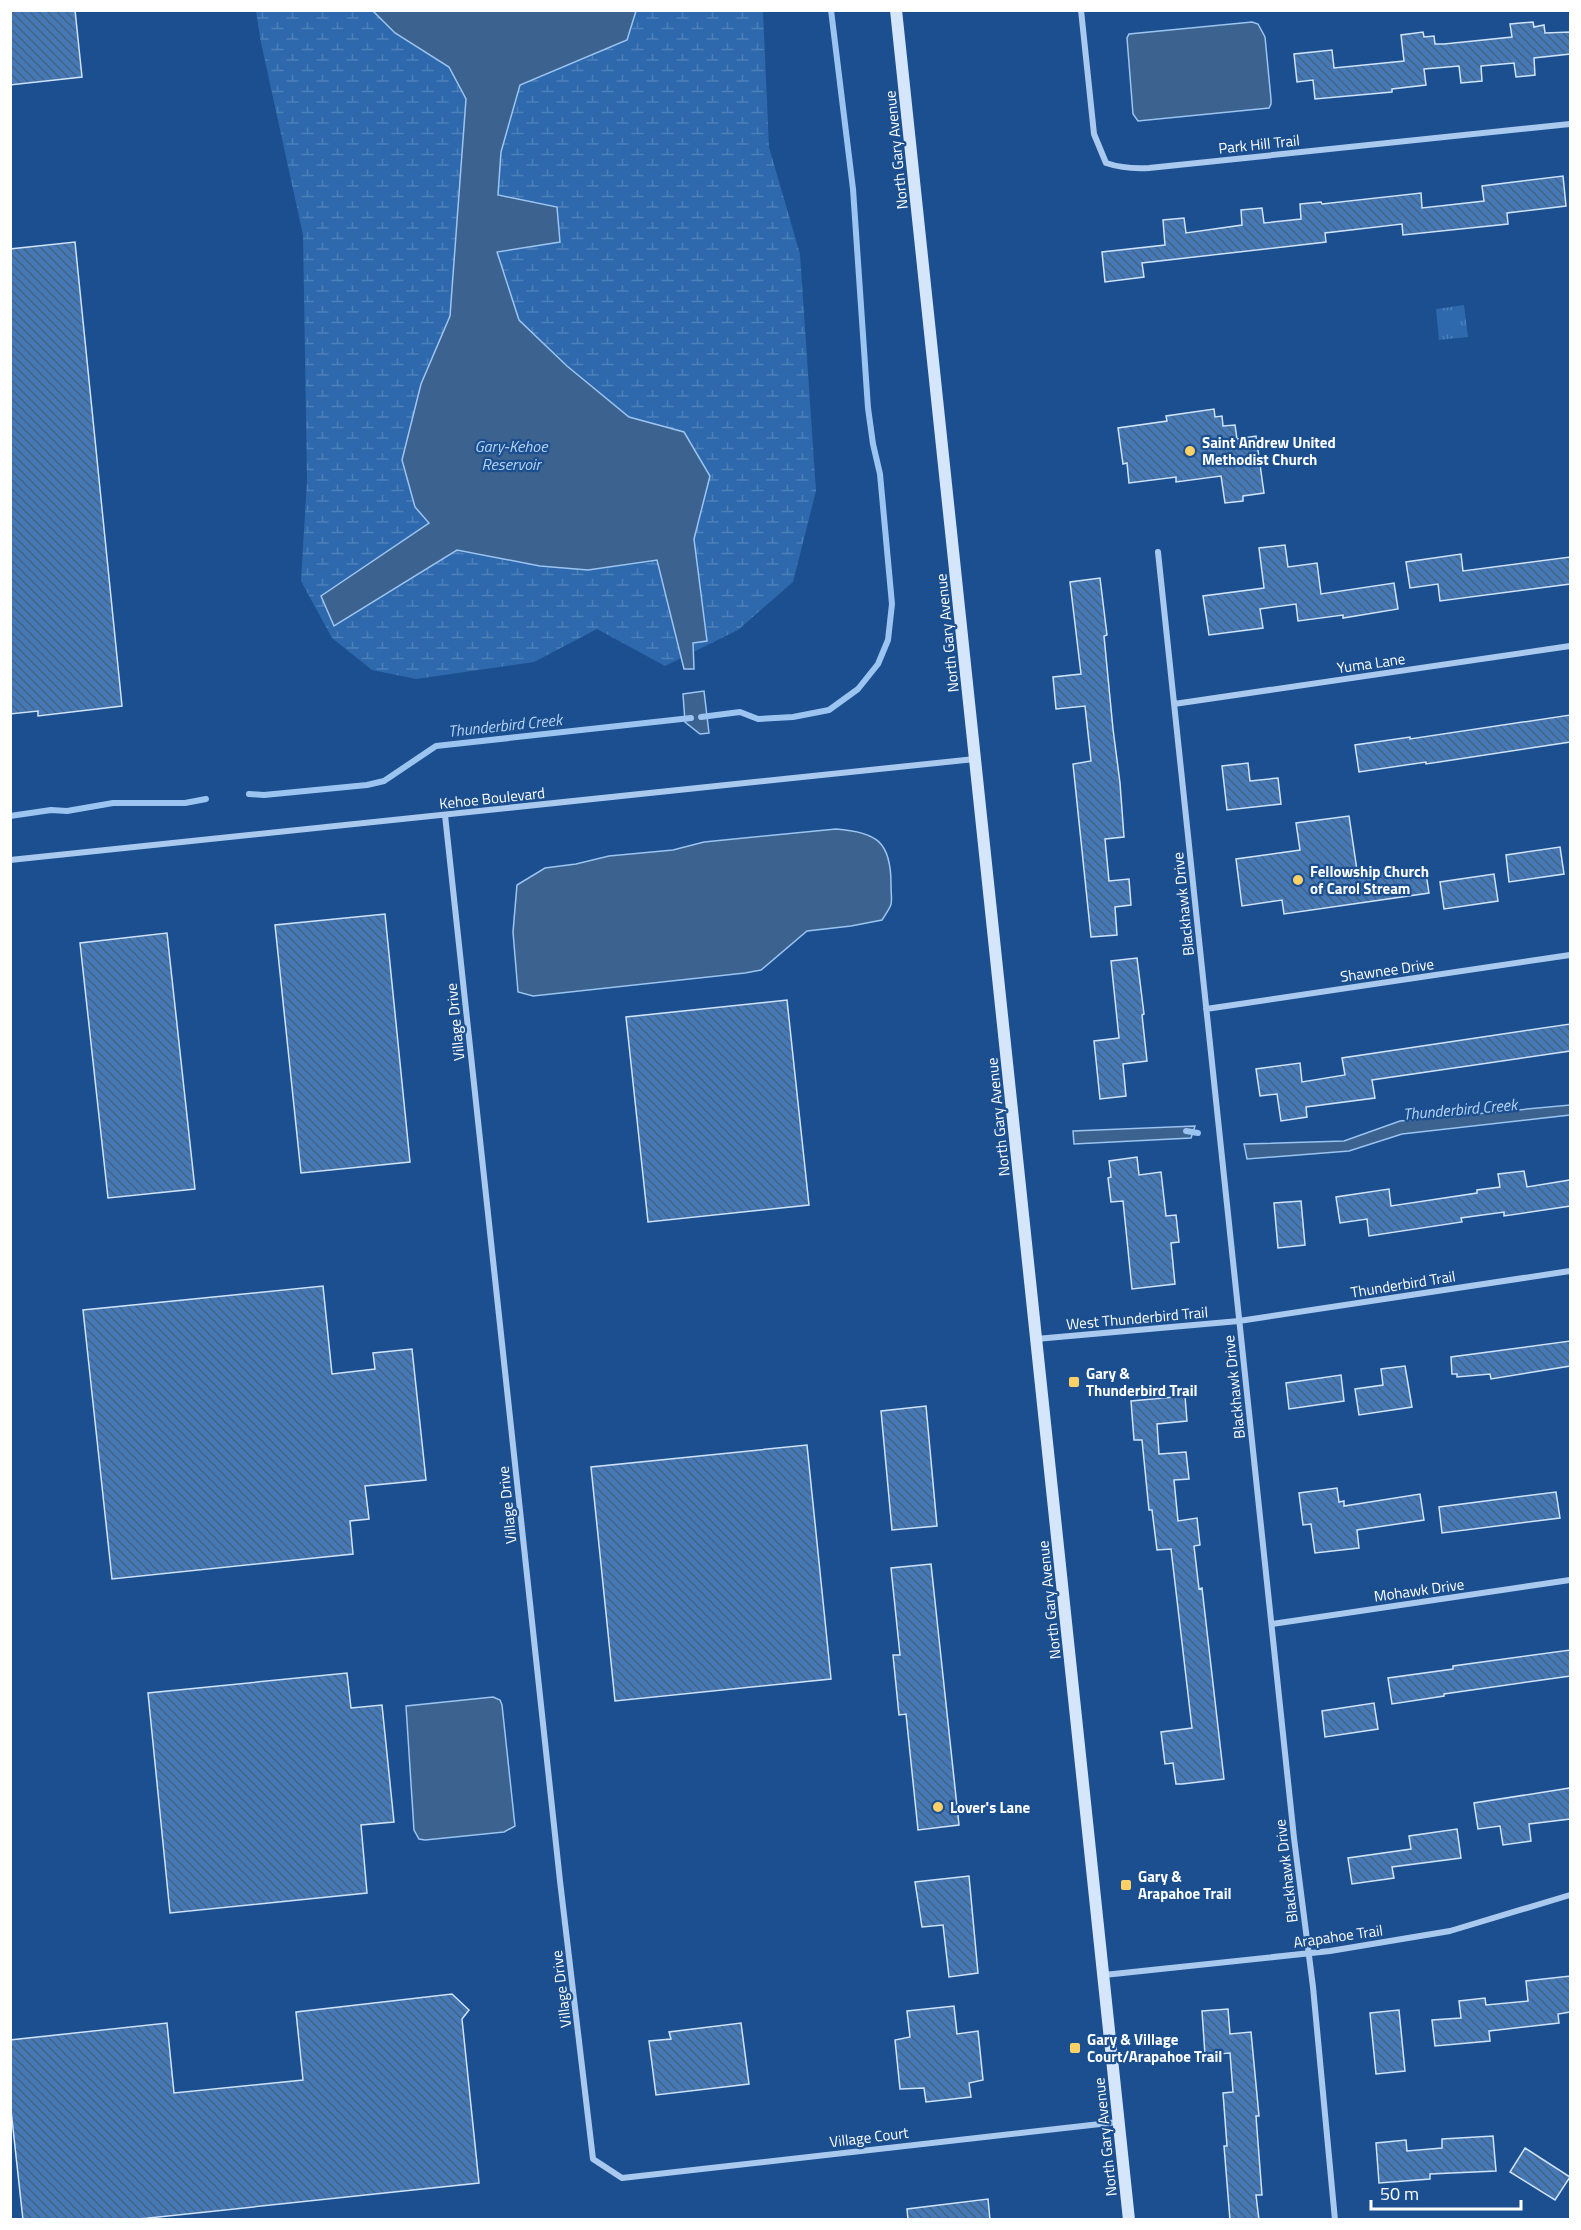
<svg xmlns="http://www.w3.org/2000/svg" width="1581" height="2230" font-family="'Titillium Web',sans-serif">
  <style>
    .grass { fill: url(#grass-tufts) }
    .wetland { fill: url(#wetland-marsh) }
    .water { fill: #3c6290; stroke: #9cc4f0; stroke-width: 1.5 }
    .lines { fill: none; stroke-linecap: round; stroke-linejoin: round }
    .stream { stroke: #9cc4f0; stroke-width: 6 }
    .building { fill: url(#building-back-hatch); stroke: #cfe3fa; stroke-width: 1.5 }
    .street { stroke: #a9c9ee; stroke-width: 6 }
    .secondary { stroke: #d6e6fa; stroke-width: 12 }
    .poi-dot { fill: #ffd166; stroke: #1b4f8f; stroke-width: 2 }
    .labels { text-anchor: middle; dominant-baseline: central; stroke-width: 4.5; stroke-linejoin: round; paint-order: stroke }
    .street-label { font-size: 15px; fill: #fff; stroke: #1b4f8f }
    .poi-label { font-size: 15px; font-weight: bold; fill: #fff; stroke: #1b4f8f; text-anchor: start }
    .water-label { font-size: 16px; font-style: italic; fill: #b5d3f5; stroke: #1b4f8f }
  </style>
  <defs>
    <pattern id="grass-tufts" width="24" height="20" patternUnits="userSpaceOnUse" patternTransform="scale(1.5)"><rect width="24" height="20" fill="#2e69ad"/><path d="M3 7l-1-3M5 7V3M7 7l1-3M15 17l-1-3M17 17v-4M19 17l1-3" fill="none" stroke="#4d80b9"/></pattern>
    <pattern id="wetland-marsh" width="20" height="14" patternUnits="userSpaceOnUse" patternTransform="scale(1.5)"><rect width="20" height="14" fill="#2e69ad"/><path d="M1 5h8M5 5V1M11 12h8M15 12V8" fill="none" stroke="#4d80b9"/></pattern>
    <pattern id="building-back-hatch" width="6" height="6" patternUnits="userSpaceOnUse" patternTransform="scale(1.5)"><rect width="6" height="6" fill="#4478b7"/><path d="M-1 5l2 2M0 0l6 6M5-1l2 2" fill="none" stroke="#486282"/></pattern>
  </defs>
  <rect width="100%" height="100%" fill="#1b4f8f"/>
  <path class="grass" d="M1464,305L1468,337L1439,340L1436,309Z"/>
  <path class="wetland" d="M256,11H763L769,147L800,254L816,491L793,582L738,630L665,666L597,629L534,662L416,679L372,670L332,638L301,581L307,480L303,235L260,38Z"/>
  <path class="water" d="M373,11H636L627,40L520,85L501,152L498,195L557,207L560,242L497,252L519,320L567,366L629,417L684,432L710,476L694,539L707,641L693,643L694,669H684L657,560L588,570L540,566L457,550L334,626L321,596L429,523L415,507L402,460L421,384L450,316L466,99L449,67L395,33Z
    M1252,22L1258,24L1265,37L1271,99V104L1269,108L1138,121L1133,114L1127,38L1129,34Z
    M704,691L709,733L700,734L685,722L683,694Z
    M836,829C877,832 891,842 891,884C891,906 895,900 882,920L851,926L807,931L761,970L745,973L533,996L518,992L513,932L517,885L545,868L576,864L609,856L673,850L704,842Z
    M1570,1105V1115L1402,1134L1349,1151L1247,1159L1244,1144L1344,1141L1400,1121Z
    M1195,1126L1191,1138L1074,1144L1073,1131Z
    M493,1697L500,1700L502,1705L515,1826L504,1832L425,1840L419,1839L414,1830L406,1706Z"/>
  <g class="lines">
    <path class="stream" d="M701,717L740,712L758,719L793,717L829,710L858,689L878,664L888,640L892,604L880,474L873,444L868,408L853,189L831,10
      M249,794L264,795L367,785L384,781L436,746L691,718
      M10,816L51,810L67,811L113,803H185L206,799
      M1186,1131L1198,1133"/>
  </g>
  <path class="building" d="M10,10H75L82,77L10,85Z
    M1533,22L1534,27L1544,25L1545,33L1570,32V54L1534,58L1535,75L1516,77L1514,63L1481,66L1482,81L1461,83L1459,66L1424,69L1426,85L1392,89V92L1315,99L1313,80L1297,82L1294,54L1332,50L1334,68L1404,61L1401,35L1423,32L1424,37L1434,36L1435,44H1444L1512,37L1510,24Z
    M1563,176L1566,206L1507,213L1508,224L1403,235L1402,224L1325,233L1326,242L1142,263L1144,277L1105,282L1102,252L1165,245L1163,220L1184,218L1186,233L1242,225L1241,210L1262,208L1264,223L1301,219L1300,204L1321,202L1322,204L1421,193L1422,208L1484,201L1482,186Z
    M75,242L122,706L38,716V711L10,714V249Z
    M1214,409L1215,417L1222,416L1223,426L1235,425L1237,439L1256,436L1264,493L1243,496V501L1225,503L1221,476L1176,482V477L1129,483L1127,463L1123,464L1118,428L1167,421L1166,416Z
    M1285,545L1288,567L1317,563L1321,594L1394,583L1398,609L1343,618V615L1298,621L1296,604L1260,609L1263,628L1209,635L1203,596L1264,588L1259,548Z
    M1461,554L1463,571L1570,557V584L1440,601L1438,584L1410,588L1406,562Z
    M1100,578L1107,635L1104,636L1113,729L1120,783L1124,837L1105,839L1109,881L1129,879L1131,905L1115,907L1117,935L1091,937L1073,764L1091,761L1085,706L1056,709L1053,677L1081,674L1070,582Z
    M1570,715V742L1426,764V762L1359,772L1355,745L1410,737V739Z
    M1248,763L1250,781L1278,778L1281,804L1227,810L1222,766Z
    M1349,816L1358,877L1425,867L1429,893L1284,914L1282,900L1242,906L1236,859L1300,850L1296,823Z
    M1560,847L1564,874L1509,882L1506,855Z
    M1494,874L1498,901L1444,909L1440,882Z
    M385,914L410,1162L301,1173L275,925Z
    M167,933L195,1189L108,1198L80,943Z
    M1137,958L1144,1014L1142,1015L1147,1061L1123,1064L1126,1096L1100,1099L1094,1041L1119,1038L1111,961Z
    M787,1000L809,1205L648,1222L626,1017Z
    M1570,1024V1051L1372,1080L1375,1098L1306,1107L1307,1117L1281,1121L1277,1094L1260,1096L1256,1069L1300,1063L1302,1082L1345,1075L1342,1058Z
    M1137,1157L1139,1175L1161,1172L1166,1216L1176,1215L1179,1242L1171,1243L1175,1284L1132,1289L1123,1201L1111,1202L1108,1178L1111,1177L1109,1161Z
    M1524,1171L1527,1187L1570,1180V1206L1504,1216V1212L1461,1218L1462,1222L1369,1236L1367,1219L1340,1223L1336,1197L1389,1189L1391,1206L1477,1193V1190L1500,1187L1498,1174Z
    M1301,1201L1305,1245L1278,1248L1274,1203Z
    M323,1286L332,1374L375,1369L373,1353L412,1349L426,1480L365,1486L369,1519L350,1521L353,1554L112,1579L83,1310Z
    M1570,1341V1366L1491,1379L1490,1374L1457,1377V1374H1452L1451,1357Z
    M1405,1366L1412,1407L1359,1415L1355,1389L1383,1385L1381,1369Z
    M1341,1375L1344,1401L1289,1409L1286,1383Z
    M1185,1396L1187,1421L1157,1424L1159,1454L1186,1452L1189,1479L1174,1480L1178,1521L1197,1518L1200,1545L1194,1546L1199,1589L1202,1588L1224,1779L1182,1784H1176L1173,1763L1165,1764L1161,1732L1192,1728L1171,1549L1157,1550L1152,1510H1149L1142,1440H1134L1131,1401Z
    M926,1406L937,1526L892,1530L881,1411Z
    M807,1445L831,1679L615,1701L591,1467Z
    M1337,1488L1339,1502L1344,1501V1506L1420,1494L1424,1520L1357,1530L1359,1548L1315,1553L1311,1524L1303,1525L1299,1493Z
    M1556,1492L1560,1518L1442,1533L1439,1507Z
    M931,1564L959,1825L918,1830L906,1714L899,1715L893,1655H900L891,1568Z
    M1570,1650V1676L1444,1694V1696L1392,1704L1388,1678L1453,1669V1666Z
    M347,1673L351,1708L382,1705L394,1822L361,1825L367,1893L170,1913L148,1693Z
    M1374,1703L1378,1729L1325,1737L1322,1711Z
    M1570,1788V1819L1529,1824L1531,1841L1503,1845L1500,1826L1478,1829L1474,1803Z
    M1457,1829L1461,1858L1392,1867L1394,1878L1352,1884L1348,1858L1411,1849L1409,1836Z
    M969,1876L978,1973L949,1977L943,1925L922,1927L915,1882Z
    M1570,1976V2012L1558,2014L1559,2023L1489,2031L1490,2041L1435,2046L1432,2020L1461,2018L1459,2001L1485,1998L1486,2005L1528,2001L1526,1981Z
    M452,1994L469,2010L462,2019L479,2183L130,2220H23L10,2101V2040L167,2023L174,2093L303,2080L296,2012Z
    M954,2006L957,2034L978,2031L983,2080L969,2083L971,2097L926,2102L924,2088L900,2089L895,2040L910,2037L907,2011Z
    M1228,2009L1230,2034L1251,2032L1259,2116H1256L1262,2195H1256L1259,2220H1230L1224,2146H1227L1223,2093L1233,2092L1230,2053L1205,2055L1202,2011Z
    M1399,2010L1405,2071L1376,2074L1370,2013Z
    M741,2023L749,2084L656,2095L649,2041L671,2039L669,2032Z
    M1493,2136L1496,2171L1430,2174V2179L1379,2183L1376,2143L1406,2140L1407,2151L1442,2148V2139Z
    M1525,2148L1570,2177L1555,2200L1510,2172Z
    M988,2199L990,2220H908L907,2209Z"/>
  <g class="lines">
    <path class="street" d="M1081,10L1094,134L1106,163C1121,168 1134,169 1149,168L1570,124
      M1158,552L1294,1838L1313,1987L1335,2220
      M1174,704L1570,646
      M445,815L560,1881L593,2159L622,2178L1118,2122
      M10,860L975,759
      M1206,1009L1570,955
      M1036,1339L1239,1321L1570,1271
      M1272,1624L1570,1580
      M1104,1975L1330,1951L1450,1931L1570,1895"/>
    <path class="secondary" d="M896,10L1129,2220"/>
  </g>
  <g class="poi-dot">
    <circle cx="1190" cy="451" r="6"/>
    <circle cx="1298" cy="880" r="6"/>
    <rect x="1068" y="1376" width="12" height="12" rx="3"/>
    <circle cx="938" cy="1807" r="6"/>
    <rect x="1120" y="1879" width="12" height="12" rx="3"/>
    <rect x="1069" y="2042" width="12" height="12" rx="3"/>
  </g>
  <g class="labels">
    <g class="street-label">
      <text transform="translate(1259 144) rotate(-6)">Park Hill Trail</text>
      <text transform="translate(896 150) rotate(-96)">North Gary Avenue</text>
      <text transform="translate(947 633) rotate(-96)">North Gary Avenue</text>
      <text transform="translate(1371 663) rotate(-8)">Yuma Lane</text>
      <text transform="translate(492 798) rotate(-6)">Kehoe Boulevard</text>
      <text transform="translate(1183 904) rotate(-96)">Blackhawk Drive</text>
      <text transform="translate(1387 970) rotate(-8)">Shawnee Drive</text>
      <text transform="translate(455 1022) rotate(-96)">Village Drive</text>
      <text transform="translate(998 1117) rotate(-96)">North Gary Avenue</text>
      <text transform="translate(1403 1284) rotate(-9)">Thunderbird Trail</text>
      <text transform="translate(1137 1318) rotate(-5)">West Thunderbird Trail</text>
      <text transform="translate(1234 1387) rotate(-96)">Blackhawk Drive</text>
      <text transform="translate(507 1505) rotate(-96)">Village Drive</text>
      <text transform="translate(1419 1590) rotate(-8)">Mohawk Drive</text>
      <text transform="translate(1049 1600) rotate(-96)">North Gary Avenue</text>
      <text transform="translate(1286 1871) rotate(-97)">Blackhawk Drive</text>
      <text transform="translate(1338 1936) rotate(-8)">Arapahoe Trail</text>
      <text transform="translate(561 1989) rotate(-97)">Village Drive</text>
      <text transform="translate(869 2137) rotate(-7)">Village Court</text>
      <text transform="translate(1105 2137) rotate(-96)">North Gary Avenue</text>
    </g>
    <g class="poi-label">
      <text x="1202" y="442">Saint Andrew United<tspan x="1202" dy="17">Methodist Church</tspan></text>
      <text x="1310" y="871">Fellowship Church<tspan x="1310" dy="17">of Carol Stream</tspan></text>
      <text x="1086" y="1373">Gary &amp;<tspan x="1086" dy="17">Thunderbird Trail</tspan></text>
      <text x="950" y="1807">Lover's Lane</text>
      <text x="1138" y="1876">Gary &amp;<tspan x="1138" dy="17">Arapahoe Trail</tspan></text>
      <text x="1087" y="2039">Gary &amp; Village<tspan x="1087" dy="17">Court/Arapahoe Trail</tspan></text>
    </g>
    <g class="water-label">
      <text x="511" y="446">Gary-Kehoe<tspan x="511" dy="18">Reservoir</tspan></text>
      <text transform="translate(505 725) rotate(-6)">Thunderbird Creek</text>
      <text transform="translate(1460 1109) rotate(-5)">Thunderbird Creek</text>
    </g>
  </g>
  <rect width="1581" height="2230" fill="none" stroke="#ffffff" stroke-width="24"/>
  <path d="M1371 2200v9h150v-9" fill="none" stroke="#ffffff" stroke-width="3"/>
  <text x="1380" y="2200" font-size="18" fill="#ffffff" stroke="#1b4f8f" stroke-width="4.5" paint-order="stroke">50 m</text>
</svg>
